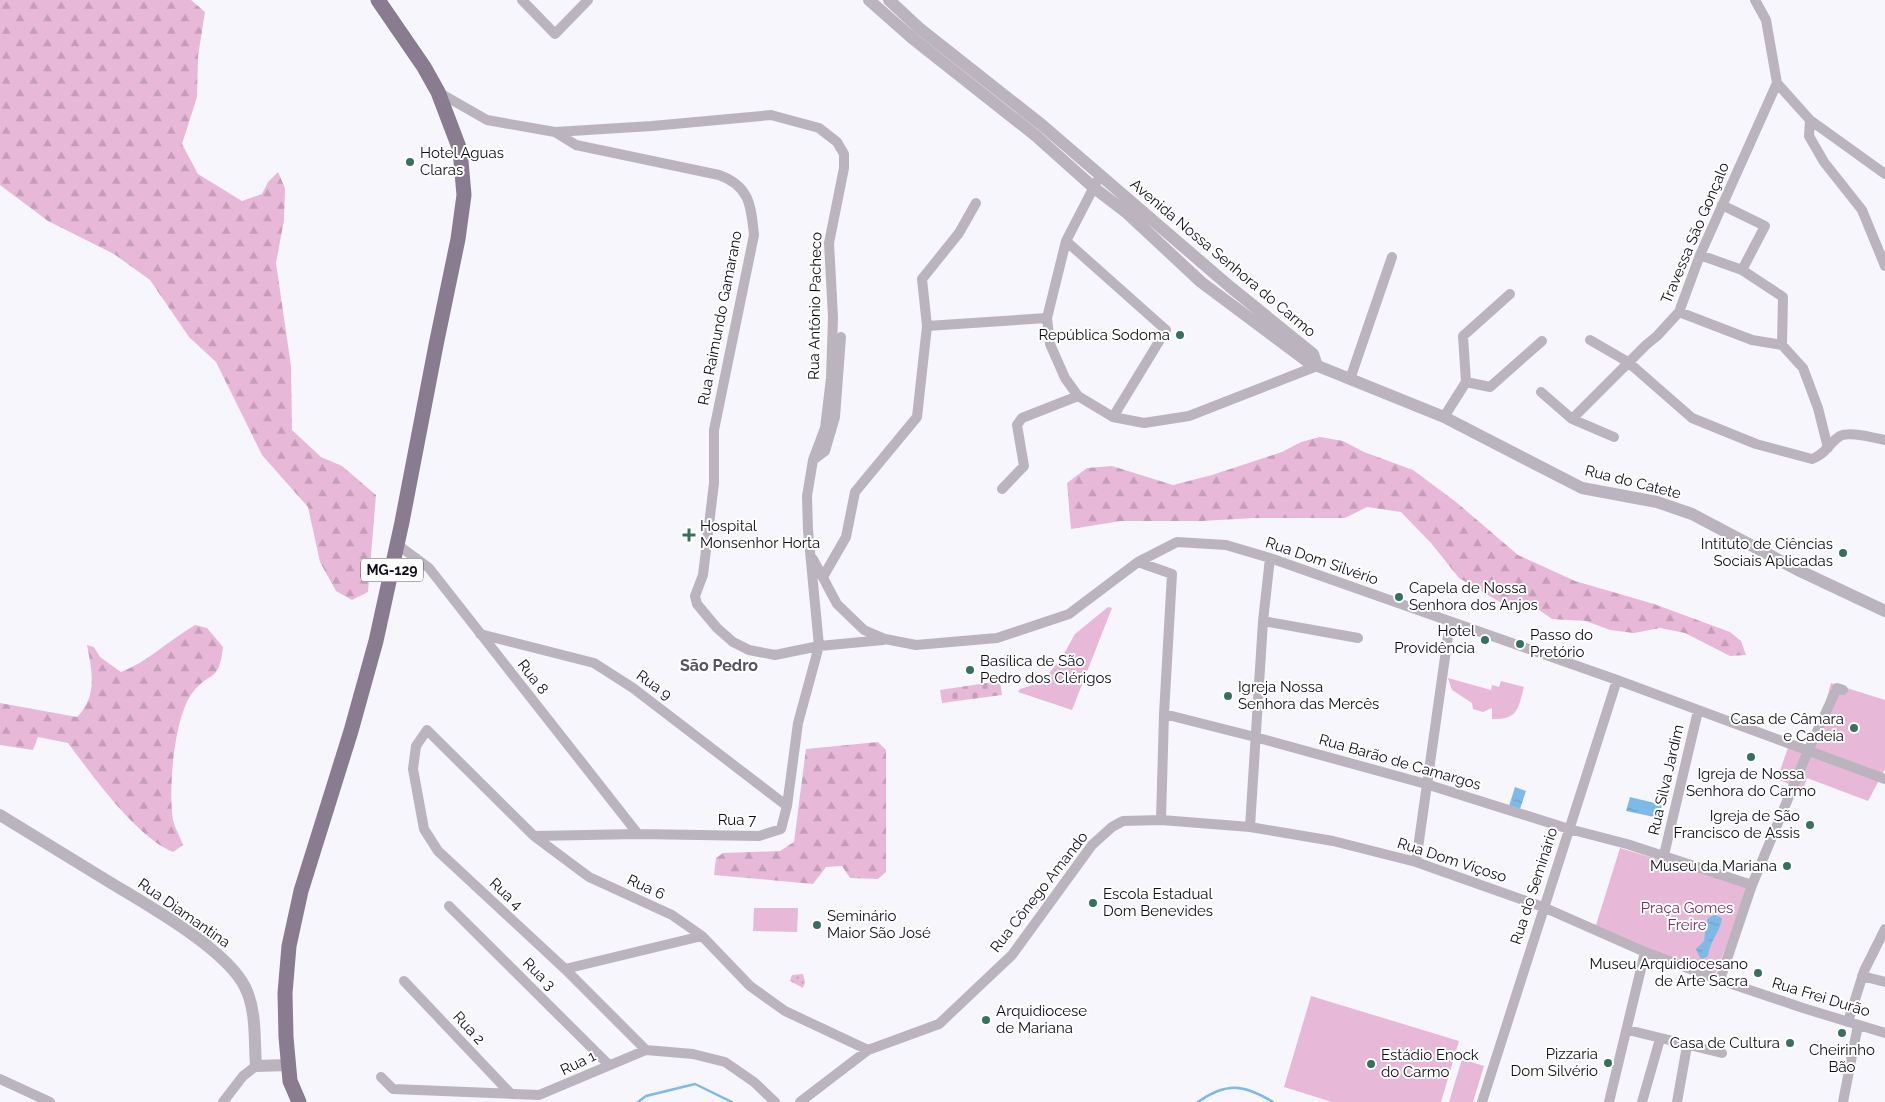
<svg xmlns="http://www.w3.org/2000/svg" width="1885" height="1102" font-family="Raleway,sans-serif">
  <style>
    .grass { fill: url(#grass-dots) }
    .forest { fill: url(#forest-firs) }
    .cemetery { fill: url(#cemetery-stones) }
    .green { fill: #e8b8d8 }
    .water { fill: url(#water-ripples) }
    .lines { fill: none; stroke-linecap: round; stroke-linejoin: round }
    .stream { stroke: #7ebae8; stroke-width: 2.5 }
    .minor { stroke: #bbb4bf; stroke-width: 10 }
    .tertiary { stroke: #bbb4bf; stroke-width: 12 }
    .primary { stroke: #897b90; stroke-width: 15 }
    .poi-dot { fill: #35725e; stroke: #fff; stroke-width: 2 }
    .labels { text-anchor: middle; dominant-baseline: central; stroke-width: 4; stroke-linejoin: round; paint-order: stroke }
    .shield { fill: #fff; stroke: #57565d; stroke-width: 1 }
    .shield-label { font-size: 14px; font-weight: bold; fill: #0f0e17 }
    .poi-label { font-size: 15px; fill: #0f0e17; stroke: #fff; text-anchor: start }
    .street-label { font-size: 15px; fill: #0f0e17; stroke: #fff }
    .park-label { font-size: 15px; fill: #762e63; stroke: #fff }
    .neighbourhood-label { font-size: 16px; font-weight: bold; fill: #55526b; stroke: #fff }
  </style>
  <defs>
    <pattern id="grass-dots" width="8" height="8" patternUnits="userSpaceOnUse" patternTransform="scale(1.25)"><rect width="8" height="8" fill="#e8b8d8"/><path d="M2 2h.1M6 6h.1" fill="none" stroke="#c69db9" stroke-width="1.8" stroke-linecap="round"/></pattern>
    <pattern id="forest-firs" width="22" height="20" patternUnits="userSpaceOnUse" patternTransform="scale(1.25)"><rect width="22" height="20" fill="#e8b8d8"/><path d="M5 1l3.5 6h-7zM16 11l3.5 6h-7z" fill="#c69db9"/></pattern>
    <pattern id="cemetery-stones" width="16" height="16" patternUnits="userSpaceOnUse" patternTransform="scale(1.25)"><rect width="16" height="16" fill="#e8b8d8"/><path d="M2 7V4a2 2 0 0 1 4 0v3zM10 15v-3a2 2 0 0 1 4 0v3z" fill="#c69db9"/></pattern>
    <pattern id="water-ripples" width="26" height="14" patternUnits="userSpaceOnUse" patternTransform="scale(1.25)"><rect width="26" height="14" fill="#7ebae8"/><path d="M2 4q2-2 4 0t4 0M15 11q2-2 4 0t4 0" fill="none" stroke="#6c9fc6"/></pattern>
  </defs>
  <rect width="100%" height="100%" fill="#f7f6fc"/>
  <path class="grass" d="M803,974L805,982L803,988L790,981L792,975Z"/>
  <path class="forest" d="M0,0H191L205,12L198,56L197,97L182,144L198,174L242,201L262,194L268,182L278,172L285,188L284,220L276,263L291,366L292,430L321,457L342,466L376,495L368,592L352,600L336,591L320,562L308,507L262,455L216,362L189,337L150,280L114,254L48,221L0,185Z
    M1320,437L1343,441L1364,452L1413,470L1456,502L1518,555L1575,581L1654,604L1730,632L1741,641L1746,655L1730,656L1685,633L1660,628L1634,633L1610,630L1586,621L1552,619L1532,605L1512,609L1459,578L1431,543L1401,512L1367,507L1345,518H1253L1202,521H1121L1071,529L1067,483L1087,468L1112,466L1173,485L1212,475L1282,452L1301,442Z
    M195,625L207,628L223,647C219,683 211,670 193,692C174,715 168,791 173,820C175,828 180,837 183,845L173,852C136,837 92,775 68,743L38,737L33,750L0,745V703L77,717C98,696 92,671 87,645L94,647L100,657L121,672C149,661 169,640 195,625Z
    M878,742L886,750V872L878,879L850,878L842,866L826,867L813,884L714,875L716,858L723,853L780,851L794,842L806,749Z"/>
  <path class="cemetery" d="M1000,681L1002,695L942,703L940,690Z"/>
  <path class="green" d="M1108,607L1112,608L1072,710L1018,692L1020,689L1042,682L1062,657L1075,634Z
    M1448,678L1491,690L1492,685L1499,687L1501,681L1524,687C1518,709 1518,720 1492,719V708L1483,712L1473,709L1472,703L1452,690Z
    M1831,683L1885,700V769L1868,801L1807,778L1803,790L1777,779L1789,745L1812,752Z
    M1620,848L1749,887L1714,978L1595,928Z
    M754,908H798L797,932L753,931Z
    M1311,996L1459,1041L1441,1102H1332L1284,1087Z
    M1462,1059L1484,1066L1473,1102H1449Z"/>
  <path class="water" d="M1515,787L1526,791L1520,809L1509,806Z
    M1630,797L1662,805L1659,818L1626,811Z
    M1715,915L1722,918C1721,931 1710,940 1708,956L1701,960L1696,949L1704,941C1707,929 1701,919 1715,915Z"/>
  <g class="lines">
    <path class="stream" d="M638,1102L646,1096L695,1084L732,1102
      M1198,1102C1226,1082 1244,1084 1273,1102"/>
    <path class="minor" d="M522,0L555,34L588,0
      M1755,0L1766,20L1777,83
      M1777,83L1810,120L1885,174
      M438,92L487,120L555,132L576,145L719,175C750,186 751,206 754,235L714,430V483L703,575L695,596L697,604L717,628L733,642L749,650L775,655L819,646L883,640
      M1810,120L1809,136L1824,162L1862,210L1885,266
      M1097,181L1066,241L1047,318L1050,344L1065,378L1078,396L1113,417L1144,423L1189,416L1317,366
      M1722,205L1765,226L1742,270L1783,297L1782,345
      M1066,241L1166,330L1113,417
      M1700,255L1742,270
      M1679,312L1752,340L1782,345L1803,368L1818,408L1828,448
      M927,326L1047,318
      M1590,340L1628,362L1692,418L1756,444L1812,459C1825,455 1829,443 1840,436C1851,431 1874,438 1885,440
      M1350,379L1392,257
      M1466,382L1463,336L1510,294
      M1541,392L1572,419L1614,437
      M1444,417L1466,382L1490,387L1542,341
      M1572,419L1646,345L1657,336L1679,312L1700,255L1777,83
      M813,460L825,451L835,417L841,337
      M1002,489L1024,466L1017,425L1022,418L1078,396
      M398,545L429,568L638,834
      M813,559L837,604L864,630L885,639L916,645L997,638L1069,614L1138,562L1177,542L1226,545L1270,558L1617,680L1885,779
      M1138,562L1172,574L1164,714L1161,820
      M823,577L846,537L855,492L917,417L927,326L922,279L959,233L976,203
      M1263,621L1358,638
      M480,634L594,663L633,688L787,806
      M1164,714L1255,737L1426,784L1569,829L1627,844L1752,885
      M1250,827L1263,621L1270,558
      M534,836L638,834L759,836L781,829L787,806L798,723L819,646L808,530L807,496L813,460L825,428L831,378L833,317L829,243L844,168V154L837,142L819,128L771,115L652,126L555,132
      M1664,855L1698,711
      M1416,862L1450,622
      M449,906L608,1064
      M565,969L702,936
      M1862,976L1885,982
      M1720,980L1752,885L1808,751L1837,688L1843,690
      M404,981L511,1094
      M1848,1022L1864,971L1885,929
      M1628,1030L1722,1053
      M646,1050L565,969L438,851L424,829L413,769L416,746L427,730L534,836L589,877L672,915L702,936L750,986L785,1011L868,1050
      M381,1077L393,1089L539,1095L646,1050L693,1054L725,1062L754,1082L775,1102
      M0,1079L50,1102
      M223,1102L243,1076L256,1066
      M800,1102L868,1050L939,1024L1012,955L1092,845L1112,827L1123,821L1161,820L1250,827L1333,841L1416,862L1543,907L1645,952L1720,980L1803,1008L1885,1033
      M1482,1102L1617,680
      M1609,1102L1645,952
      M1642,1102L1660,1039
      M1677,1102L1687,1046
      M1843,1102L1858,1025"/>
    <path class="tertiary" d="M869,0L912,38L1036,136L1093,187L1127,213L1201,282L1308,362L1444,417L1582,488L1657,502L1692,514L1798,570L1885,611
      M889,0L919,28L1042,125L1229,286L1313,354L1317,366
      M0,815C37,838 74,860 111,883C149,906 226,949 245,987C257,1011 254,1041 256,1066L289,1065"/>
    <path class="primary" d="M299,1102L290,1081L286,1037L285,993L289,946L301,891L351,731L376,641L402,522L436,345L458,239L464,195L460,150L438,92L424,67L378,0"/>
  </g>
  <g class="poi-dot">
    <circle cx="410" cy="162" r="5"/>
    <circle cx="1180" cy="335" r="5"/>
    <path d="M686.5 527.5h5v5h5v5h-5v5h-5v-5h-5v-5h5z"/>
    <circle cx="1843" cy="553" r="5"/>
    <circle cx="1399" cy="597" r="5"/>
    <circle cx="1485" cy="640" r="5"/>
    <circle cx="1520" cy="644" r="5"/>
    <circle cx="970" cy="670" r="5"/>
    <circle cx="1228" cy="696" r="5"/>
    <circle cx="1854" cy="728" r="5"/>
    <circle cx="1751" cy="757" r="5"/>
    <circle cx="1810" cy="825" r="5"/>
    <circle cx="1787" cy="866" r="5"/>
    <circle cx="1093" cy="903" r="5"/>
    <circle cx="817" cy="925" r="5"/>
    <circle cx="1758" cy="973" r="5"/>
    <circle cx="986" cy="1020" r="5"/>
    <circle cx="1842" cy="1033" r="5"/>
    <circle cx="1790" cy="1043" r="5"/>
    <circle cx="1608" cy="1063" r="5"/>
    <circle cx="1371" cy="1064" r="5"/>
  </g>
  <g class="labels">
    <rect class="shield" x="361" y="558.5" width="62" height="23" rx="4"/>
    <g class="shield-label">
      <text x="392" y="570">MG-129</text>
    </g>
    <g class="poi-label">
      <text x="420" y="153">Hotel Aguas<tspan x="420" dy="17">Claras</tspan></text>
      <text x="1170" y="335" text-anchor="end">República Sodoma</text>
      <text x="700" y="526">Hospital<tspan x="700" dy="17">Monsenhor Horta</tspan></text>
      <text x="1833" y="544" text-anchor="end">Intituto de Ciências<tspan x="1833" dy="17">Sociais Aplicadas</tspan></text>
      <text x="1409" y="588">Capela de Nossa<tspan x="1409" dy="17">Senhora dos Anjos</tspan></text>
      <text x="1475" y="631" text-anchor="end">Hotel<tspan x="1475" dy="17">Providência</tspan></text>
      <text x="1530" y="635">Passo do<tspan x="1530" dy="17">Pretório</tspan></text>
      <text x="980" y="661">Basílica de São<tspan x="980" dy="17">Pedro dos Clérigos</tspan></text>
      <text x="1238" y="687">Igreja Nossa<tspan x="1238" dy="17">Senhora das Mercês</tspan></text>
      <text x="1844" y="719" text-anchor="end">Casa de Câmara<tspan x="1844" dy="17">e Cadeia</tspan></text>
      <text x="1751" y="774" text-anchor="middle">Igreja de Nossa<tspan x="1751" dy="17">Senhora do Carmo</tspan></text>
      <text x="1800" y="816" text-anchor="end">Igreja de São<tspan x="1800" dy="17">Francisco de Assis</tspan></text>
      <text x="1777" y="866" text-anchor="end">Museu da Mariana</text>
      <text x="1103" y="894">Escola Estadual<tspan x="1103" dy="17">Dom Benevides</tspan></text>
      <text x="827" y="916">Seminário<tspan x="827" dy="17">Maior São José</tspan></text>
      <text x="1748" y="964" text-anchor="end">Museu Arquidiocesano<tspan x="1748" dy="17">de Arte Sacra</tspan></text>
      <text x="996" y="1011">Arquidiocese<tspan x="996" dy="17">de Mariana</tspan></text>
      <text x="1780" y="1043" text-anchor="end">Casa de Cultura</text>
      <text x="1842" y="1050" text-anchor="middle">Cheirinho<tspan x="1842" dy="17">Bão</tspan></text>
      <text x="1598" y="1054" text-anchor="end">Pizzaria<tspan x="1598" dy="17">Dom Silvério</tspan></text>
      <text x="1381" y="1055">Estádio Enock<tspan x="1381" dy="17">do Carmo</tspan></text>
    </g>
    <g class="street-label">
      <text transform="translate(1695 233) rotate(-67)">Travessa São Gonçalo</text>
      <text transform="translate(1223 258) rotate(40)">Avenida Nossa Senhora do Carmo</text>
      <text transform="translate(815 306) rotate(-89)">Rua Antônio Pacheco</text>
      <text transform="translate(720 318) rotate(-79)">Rua Raimundo Gamarano</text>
      <text transform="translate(1633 482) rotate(14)">Rua do Catete</text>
      <text transform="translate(1322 561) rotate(19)">Rua Dom Silvério</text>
      <text transform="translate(533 677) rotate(52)">Rua 8</text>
      <text transform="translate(654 685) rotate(36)">Rua 9</text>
      <text transform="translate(1400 762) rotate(16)">Rua Barão de Camargos</text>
      <text transform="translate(1666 780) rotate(-77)">Rua Silva Jardim</text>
      <text x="737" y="820">Rua 7</text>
      <text transform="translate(1452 860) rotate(18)">Rua Dom Viçoso</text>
      <text transform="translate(1534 886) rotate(-72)">Rua do Seminário</text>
      <text transform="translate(646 887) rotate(25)">Rua 6</text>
      <text transform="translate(1039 892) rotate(-52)">Rua Cônego Amando</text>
      <text transform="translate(506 894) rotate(43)">Rua 4</text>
      <text transform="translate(184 913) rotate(35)">Rua Diamantina</text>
      <text transform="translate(539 974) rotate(45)">Rua 3</text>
      <text transform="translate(1821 997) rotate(17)">Rua Frei Durão</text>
      <text transform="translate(469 1028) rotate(47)">Rua 2</text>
      <text transform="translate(578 1063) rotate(-26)">Rua 1</text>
    </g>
    <g class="park-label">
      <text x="1687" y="908">Praça Gomes<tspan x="1687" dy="17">Freire</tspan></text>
    </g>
    <g class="neighbourhood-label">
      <text x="719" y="665">São Pedro</text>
    </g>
  </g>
</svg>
